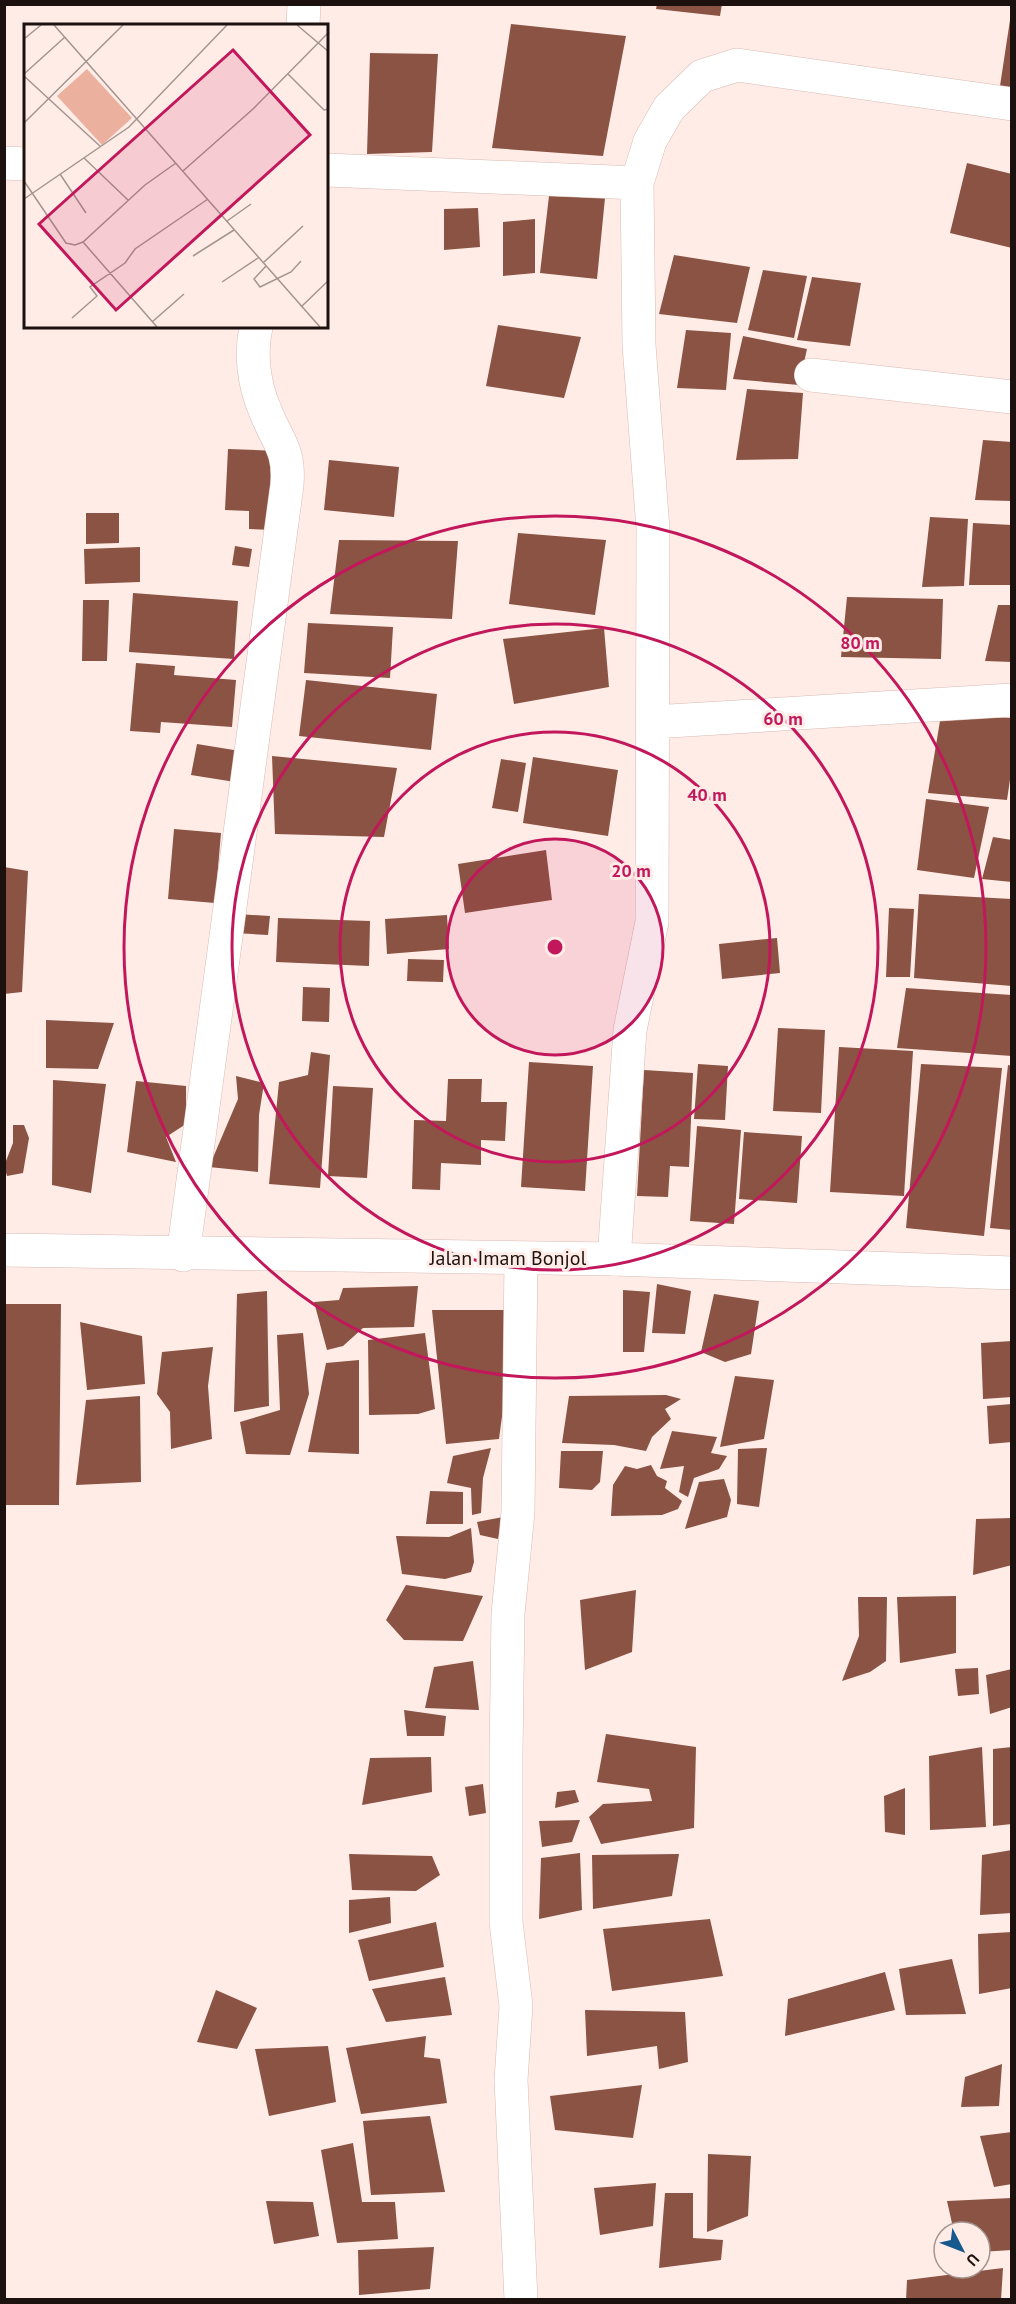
<svg xmlns="http://www.w3.org/2000/svg" width="1016" height="2304" font-family="'PT Sans',sans-serif">
  <style>
    .building { fill: #8a5343 }
    .lines { fill: none; stroke-linecap: round; stroke-linejoin: round }
    .minor-casing { stroke: #d8bbb2; stroke-width: 34 }
    .major-casing { stroke: #d8bbb2; stroke-width: 34 }
    .minor { stroke: #fff; stroke-width: 33 }
    .major { stroke: #fff; stroke-width: 33 }
    .ring { fill: none; stroke: #c2185b; stroke-width: 3 }
    .labels { text-anchor: middle; dominant-baseline: central; stroke-width: 6; stroke-linejoin: round; paint-order: stroke }
    .street-label { font-size: 20px; fill: #1c110e; stroke: #ffece7 }
    .inset-road { fill: none; stroke: #a49490; stroke-width: 1.5 }
    .view { fill: #c2185b; fill-opacity: 0.15; stroke: #c2185b; stroke-width: 3 }
    .inset-edge { fill: none; stroke: #1c110e; stroke-width: 3 }
    .centre { fill: #c2185b; stroke: #ffece7; stroke-width: 3 }
    .ring-label { font-size: 18px; text-anchor: middle; font-weight: bold; fill: #c2185b; stroke: #ffece7; stroke-width: 6; stroke-linejoin: round; paint-order: stroke }
  </style>
  <rect width="100%" height="100%" fill="#ffece7"/>
  <path class="building" d="M657,4H722L720,16L656,9Z
    M1010,20H1012V88L1000,86Z
    M511,24L626,36L603,156L492,148Z
    M370,53L438,54L432,152L367,154Z
    M967,163L1012,174V248L950,233Z
    M549,196L605,198L597,279L540,273Z
    M478,208L480,247L444,250V209Z
    M535,219V273L503,276V222Z
    M674,255L750,267L737,323L659,314Z
    M763,270L807,276L794,338L748,330Z
    M812,277L861,283L850,346L797,340Z
    M498,325L581,337L564,398L486,386Z
    M686,330L731,333L726,390L677,388Z
    M743,336L807,349L799,385L733,379Z
    M747,389L803,393L798,459L736,460Z
    M983,440L1012,442V501L975,500Z
    M228,449L278,451L274,530L249,529V511L225,510Z
    M329,460L399,467L394,517L324,510Z
    M86,513H119V543L86,544Z
    M930,517L968,519L964,586L922,587Z
    M973,523L1012,525V585H969Z
    M518,533L606,540L595,615L509,604Z
    M339,540L458,541L452,619L330,614Z
    M235,546L252,549L249,567L232,565Z
    M140,547V582L85,584L84,549Z
    M133,593L238,601L234,659L129,652Z
    M847,597L943,599L941,659L841,657Z
    M83,600H109L107,661H82Z
    M998,605H1012V662L985,661Z
    M308,623L393,627L390,678L304,673Z
    M604,628L609,687L514,704L503,639Z
    M136,663L175,666L174,675L236,680L232,727L161,722L160,733L130,731Z
    M306,680L437,694L431,750L299,736Z
    M941,715L1012,718V766L1007,800L928,793Z
    M197,744L240,751L235,782L191,775Z
    M272,756L397,768L384,837L275,834Z
    M533,757L618,770L608,836L523,823Z
    M501,759L526,763L518,812L492,808Z
    M926,799L989,807L974,878L917,870Z
    M174,829L221,833L215,903L168,899Z
    M993,837L1012,840V882L982,879Z
    M546,850L552,900L465,913L458,864Z
    M4,867L28,871L22,992L4,994Z
    M919,894L1012,899V986L914,978Z
    M889,908L914,909L910,977H886Z
    M237,914L270,916L268,935L235,933Z
    M447,915L449,949L387,954L385,919Z
    M278,918L370,921L369,966L276,962Z
    M777,938L780,973L722,979L719,944Z
    M408,959L444,960L443,982L407,981Z
    M303,987L330,988L329,1022L302,1021Z
    M906,988L1012,995V1056L897,1048Z
    M46,1020L114,1023L98,1069L46,1068Z
    M778,1028L825,1030L821,1113L773,1111Z
    M839,1047L913,1051L904,1196L830,1192Z
    M311,1052L330,1055L320,1188L269,1184L279,1082L308,1075Z
    M529,1062L593,1066L585,1191L521,1187Z
    M698,1064L728,1066L725,1120L694,1119Z
    M921,1064L1002,1068L984,1236L906,1228Z
    M1008,1065L1012,1066V1230L990,1228Z
    M644,1070L693,1073L689,1167L670,1166L668,1197L637,1196Z
    M236,1076L264,1083L259,1115L258,1172L209,1167L238,1099Z
    M448,1079H482L481,1102H507L505,1141L481,1140V1165L441,1163L440,1190L412,1189L414,1120L446,1121Z
    M53,1080L106,1084L91,1193L52,1185Z
    M136,1081L186,1086V1124L166,1137L176,1162L127,1152Z
    M333,1086L373,1088L367,1178L328,1176Z
    M13,1125H24L29,1138L23,1173L7,1176L4,1166L13,1143Z
    M697,1126L741,1130L734,1224L690,1221Z
    M744,1132L802,1136L797,1203L739,1199Z
    M657,1284L691,1291L685,1334L652,1333Z
    M418,1286L414,1327L363,1328L343,1346L327,1350L314,1302L339,1300L343,1288Z
    M623,1290L650,1292L644,1352H623Z
    M267,1291L269,1406L234,1412L237,1294Z
    M714,1294L759,1301L751,1354L725,1362L701,1352Z
    M4,1304H61L59,1505H4Z
    M432,1310H516L499,1439L446,1444Z
    M80,1322L142,1336L145,1384L87,1390Z
    M303,1333L309,1394L290,1455L246,1454L240,1422L280,1410L277,1335Z
    M425,1333L435,1409L418,1414L369,1415L368,1340Z
    M1012,1341V1397L983,1399L981,1343Z
    M213,1347L208,1386L212,1439L171,1449L170,1412L157,1394L162,1352Z
    M359,1360V1454L308,1452L326,1363Z
    M735,1376L774,1380L764,1439L720,1447Z
    M666,1395L681,1399L665,1409L671,1419L652,1437L646,1451L614,1445L562,1443L569,1396Z
    M140,1396L141,1482L76,1485L86,1400Z
    M1012,1404V1442L989,1444L987,1406Z
    M672,1431L717,1437L711,1453L727,1456L719,1469L694,1478L688,1497L679,1492L684,1466L660,1469Z
    M491,1448L483,1478L481,1513L472,1515L471,1488L447,1483L453,1456Z
    M767,1448L759,1507L737,1504L738,1449Z
    M561,1451H603L600,1482L592,1490L559,1488Z
    M651,1465L657,1476L667,1481L665,1488L682,1501L678,1509L662,1515L611,1516L613,1485L625,1466L637,1469Z
    M724,1479L731,1500L727,1517L685,1529L699,1482Z
    M430,1491L463,1492V1524H426Z
    M503,1517L498,1539L480,1535L477,1522Z
    M1012,1518V1565L973,1575L976,1519Z
    M471,1528L474,1562L471,1572L445,1579L402,1574L396,1536L449,1537Z
    M406,1585L483,1596L463,1641L404,1640L386,1620Z
    M636,1590L632,1652L585,1670L580,1600Z
    M956,1596V1653L900,1663L897,1597Z
    M858,1597H887L886,1661L870,1672L842,1681L859,1636Z
    M473,1661L479,1710L425,1708L434,1667Z
    M978,1668L979,1694L958,1696L955,1669Z
    M1012,1669V1707L990,1714L986,1675Z
    M404,1710L446,1716L444,1736H407Z
    M606,1734L696,1747L694,1828L601,1844L589,1817L603,1804L652,1801L649,1789L597,1782Z
    M982,1747L986,1827L930,1830L929,1756Z
    M1012,1747V1824L993,1826V1749Z
    M431,1757L432,1792L362,1805L370,1758Z
    M483,1784L486,1813L469,1816L465,1787Z
    M905,1788V1835L885,1832L884,1796Z
    M575,1790L579,1802L555,1808L557,1792Z
    M580,1820L572,1842L542,1847L539,1821Z
    M1012,1850V1913L980,1915L982,1855Z
    M580,1853L582,1910L539,1919L541,1858Z
    M349,1854L432,1856L440,1875L416,1891L352,1890Z
    M679,1854L672,1896L593,1909L592,1855Z
    M390,1897L391,1923L349,1933V1900Z
    M710,1919L723,1976L612,1991L603,1929Z
    M436,1922L444,1967L369,1981L358,1940Z
    M1012,1932V1988L979,1994L978,1934Z
    M952,1959L966,2014L906,2015L899,1969Z
    M885,1972L895,2010L785,2036L788,1999Z
    M445,1977L452,2015L386,2022L372,1989Z
    M216,1990L257,2008L237,2049L197,2042Z
    M585,2010L685,2012L688,2062L659,2069L657,2046L587,2056Z
    M426,2036L424,2057L440,2059L447,2103L361,2114L346,2048Z
    M328,2046L336,2102L269,2116L255,2049Z
    M1002,2064L999,2106L961,2107L965,2077Z
    M642,2085L633,2138L555,2130L550,2096Z
    M430,2116L445,2192L371,2195L363,2121Z
    M1012,2132V2184L994,2187L980,2136Z
    M353,2143L362,2202H395L398,2239L337,2243L321,2150Z
    M708,2154L751,2156L748,2216L707,2232Z
    M656,2183L653,2226L600,2235L594,2188Z
    M665,2193H693V2238L723,2240L721,2260L659,2268Z
    M1012,2198V2250L980,2252V2232H954L947,2201Z
    M266,2201L313,2202L319,2236L274,2244Z
    M434,2247L430,2289L359,2295L358,2250Z
    M1003,2268L1001,2300H906L907,2280Z"/>
  <g class="lines">
    <g class="minor-casing">
      <path id="minor" d="M303,26L304,4
        M4,163L26,164
        M327,170L637,183
        M811,375L1012,397
        M653,722L1012,700
        M183,1255L287,485C290,448 277,442 265,410C254,385 250,354 256,327
        M614,1259L630,1030L652,922L653,529L639,345L637,183L650,141L669,108L702,76L737,65L1012,104
        M521,2300L511,2080L516,2006L506,1922V1755L508,1614L518,1512L521,1259"/>
    </g>
    <g class="major-casing">
      <path id="major" d="M4,1250L614,1259L1012,1273"/>
    </g>
    <use href="#minor" class="minor"/>
    <use href="#major" class="major"/>
  </g>
  <circle cx="555" cy="947" r="108" fill="#c2185b" fill-opacity=".12"/>
  <g class="ring">
    <circle cx="555" cy="947" r="108"/>
    <circle cx="555" cy="947" r="215"/>
    <circle cx="555" cy="947" r="323"/>
    <circle cx="555" cy="947" r="431"/>
  </g>
  <g class="labels">
    <g class="street-label">
      <text x="508" y="1258">Jalan Imam Bonjol</text>
    </g>
  </g>
  <g transform="translate(24 24)">
    <rect width="304" height="304" fill="#ffece7"/>
    <path d="M63,45L108,94L78,121L33,72Z" fill="#ebb09e"/>
    <path class="inset-road" d="M30,1L296,303M273,1L305,28M0,15L17,1M0,50L41,13M264,50L300,86L305,85M0,52L77,123M0,99L99,1M60,134L104,176M159,147L229,85L305,8M36,150L62,189M0,157L42,219L51,221L59,218L121,161L152,139M0,175L105,103L203,1M203,197L227,180M59,218L133,303M169,232L210,206M239,239L279,202M242,242L230,255L236,263L267,248L277,237M198,258L234,234M277,283L305,256M48,294L73,272L66,263L101,239L111,225L184,175M128,298L160,270"/>
    <path class="view" d="M209,26L286,111L92,286L15,200Z"/>
    <rect width="304" height="304" class="inset-edge"/>
  </g>
  <circle cx="555" cy="947" r="9" class="centre"/>
  <g class="ring-label">
    <text x="860" y="649">80 m</text>
    <text x="783" y="725">60 m</text>
    <text x="707" y="801">40 m</text>
    <text x="631" y="877">20 m</text>
  </g>
  <rect width="1016" height="2304" fill="none" stroke="#1c110e" stroke-width="12"/>
  <g transform="translate(962 2250) rotate(132)"><circle r="28" fill="#ffece7" stroke="#a49490" stroke-width="1.5"/>
  <path d="M0-4.5L10 22L0 15L-10 22Z" fill="#16598e"/>
  <text y="-9" font-size="16" font-weight="bold" text-anchor="middle" fill="#1c110e">U</text>
  </g>
</svg>
